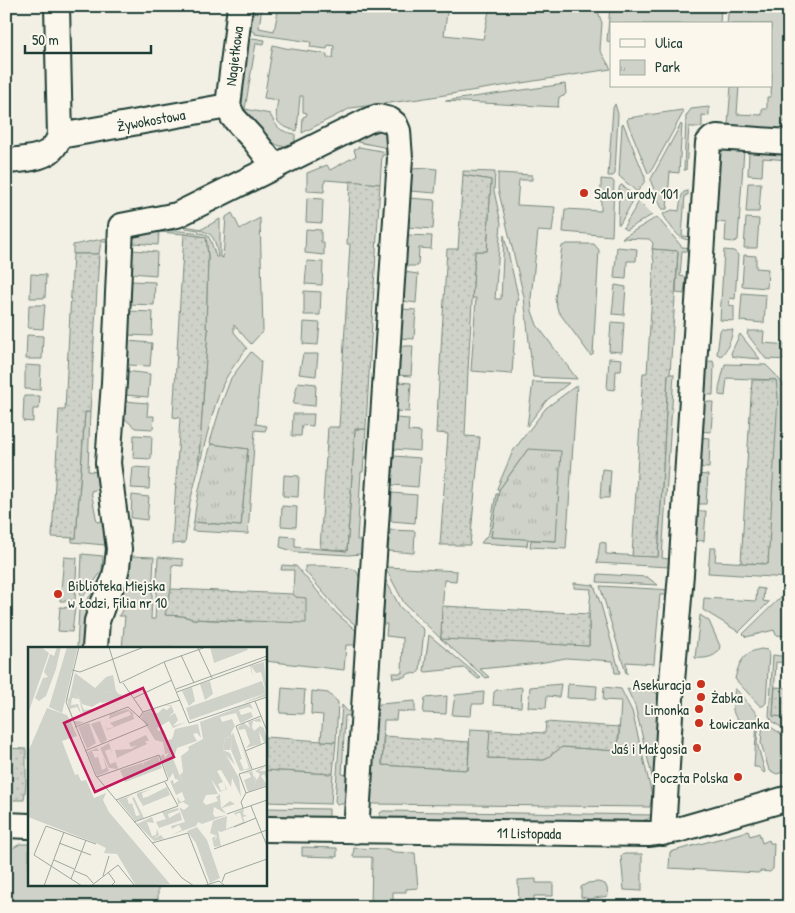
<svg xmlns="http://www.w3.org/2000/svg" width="795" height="913" font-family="'Patrick Hand',sans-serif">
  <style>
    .grass { fill: #cfd2c8; stroke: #77887e }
    .park { fill: url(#park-tufts); stroke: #77887e }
    .garden { fill: url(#garden-dots); stroke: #77887e }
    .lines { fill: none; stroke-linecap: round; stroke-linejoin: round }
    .minor-casing { stroke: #1f3d34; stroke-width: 28 }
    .minor { stroke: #fbf7ec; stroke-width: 24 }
    .poi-dot { fill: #c8321e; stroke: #fbf7ec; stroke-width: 2 }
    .labels { text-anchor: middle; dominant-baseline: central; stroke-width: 4; stroke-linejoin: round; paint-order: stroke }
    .street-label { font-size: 15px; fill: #1f3d34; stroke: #fbf7ec }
    .poi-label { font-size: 15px; fill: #1f3d34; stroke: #fbf7ec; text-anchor: start }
    .inset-road { fill: none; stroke: #9ea89e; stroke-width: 1 }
    .view { fill: #c2185b; fill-opacity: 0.15; stroke: #c2185b; stroke-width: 2.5 }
    .inset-edge { fill: none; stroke: #1f3d34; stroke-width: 2.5 }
  </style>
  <defs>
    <pattern id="park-tufts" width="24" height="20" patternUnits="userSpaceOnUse" patternTransform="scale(1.25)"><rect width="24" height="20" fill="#cfd2c8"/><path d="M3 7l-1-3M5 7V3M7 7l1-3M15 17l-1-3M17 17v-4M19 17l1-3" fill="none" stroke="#b1b5ac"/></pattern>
    <pattern id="garden-dots" width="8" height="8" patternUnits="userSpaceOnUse" patternTransform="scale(1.25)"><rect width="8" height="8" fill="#cfd2c8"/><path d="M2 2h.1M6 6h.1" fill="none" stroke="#b1b5ac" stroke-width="1.8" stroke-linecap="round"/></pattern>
  </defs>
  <rect width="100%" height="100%" fill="#f2f0e5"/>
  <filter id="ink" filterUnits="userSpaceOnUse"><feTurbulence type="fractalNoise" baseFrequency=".02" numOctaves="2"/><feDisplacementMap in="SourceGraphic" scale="10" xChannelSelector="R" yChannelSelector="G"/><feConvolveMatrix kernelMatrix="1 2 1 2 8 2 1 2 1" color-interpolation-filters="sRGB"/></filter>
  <g filter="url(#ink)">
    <path class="grass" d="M252,6H262L259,28L274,31L279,6H448L444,35L483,39L490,6H596L602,23L600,50L611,69L419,99L351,108L302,133L303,117L306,116L307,113L303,112V96H300L297,131C276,125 274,122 278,100L264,98L273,45L285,48L327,54V58H333L334,46L328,45L327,49L310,47L311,42L255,34V32L249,30Z
      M610,6H721L720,24H611V42L607,41Z
      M734,6L789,9V122H783L782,130L731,127L728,124L731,86H739L737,114L762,115V109H767V97H771L772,73L771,72V24H727L728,14Z
      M253,38L265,40L264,44L256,43L245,109L270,114C277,128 279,131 295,134V143C290,144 284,147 280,146C269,143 244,114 238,104L245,44L248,43L249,39Z
      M565,84L566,93L564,96L559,97L558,107L445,101Z
      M615,104L618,114L615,174L613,176H608L613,108Z
      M709,107V116L702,115V127H689L686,170H684L686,116L691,109Z
      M682,110L683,111V113L650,173H648L627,121L628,118Z
      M623,123L645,177V181L637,192L619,176L622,124Z
      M681,124L682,125L679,173L670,172L667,209H662L651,182V179Z
      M374,128C386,133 390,136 393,149L358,142L352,132Z
      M359,147L393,153L394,155H382L380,184L325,180L324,192L307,191V173L327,165L330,170L356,156L354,150Z
      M718,147L744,149L738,240L733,242L725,241L726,223L709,221Z
      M749,151L789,153L788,160L763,158L762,176L748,175Z
      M430,168L437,169L435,193L410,191L411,169Z
      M463,171L495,172L494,191L501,223L495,299H501L504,235L519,300L517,301L512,374L471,371L476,298H472L475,251H487L491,180L463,175Z
      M498,173L532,175V180H519L517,205L555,207L552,232L538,231L531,298L532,311L537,325L577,379L533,377L524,297L498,189Z
      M601,179L612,180L614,182L612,236L563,232L565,209L601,211Z
      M748,183H761L759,212H746Z
      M621,185H622L634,196V199L620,224H618L619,188Z
      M688,191V195H685L682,236L694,237L695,240C690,240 685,240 682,238C675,234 666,220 663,214L672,210L679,211L681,197L684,192Z
      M307,198L323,199L322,223L306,222Z
      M409,198L435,200L433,229L407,227Z
      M639,202L652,215L626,230L623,228L638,203Z
      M232,213L240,229L260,218L263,331L251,344L234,325V332L247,348C239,359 229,371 223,384C212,411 205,443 198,471L208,329H206L208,257L206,237L184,234L159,232L158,245L133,243L134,237C141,234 149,231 156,231C165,230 200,231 207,235C211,238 214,252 216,257H218C214,230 210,232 185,228V226L202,229L220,219V257L223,258L226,217Z
      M657,217L682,247L694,248V251H682L680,276L686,277L684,294L676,293L678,251L652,249L653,243L649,239L622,238Z
      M746,218L759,219L757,248H744Z
      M306,229L321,230V242H324V255L305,253Z
      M407,235L432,236L431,249L419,248L418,266H405Z
      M112,237V242H101L99,254H73V245Z
      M567,244H594L599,250L593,354L591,356L558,311L555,299L562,246Z
      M617,247L637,249L636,261H627L626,279L614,278Z
      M133,250L157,252L156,275L131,273Z
      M724,250L734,251L738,255L735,299L730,298L729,305L734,306V321L720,320Z
      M744,255L756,256V268L768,269L767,288L742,286Z
      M307,261L323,262L322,285L305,284Z
      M404,272L418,274L416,303L403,301Z
      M31,274L46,275L45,298H30Z
      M131,281L155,282L154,305L130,304Z
      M615,285L626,287L624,315L612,314Z
      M304,291L321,292L320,315H304Z
      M742,293L766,295L764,323L740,321Z
      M29,305H45L43,329L28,328Z
      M402,309L416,310L414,339L400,338Z
      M129,311L153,312L152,336L127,335Z
      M304,322L320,323L318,345L303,344Z
      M611,322L624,323L622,352L609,351Z
      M721,329L733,330C731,340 728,349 721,356L717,354L720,331Z
      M748,331H764L763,343L789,345V360L766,359L747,334Z
      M740,334L760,359L737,357L732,356L731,353Z
      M27,335L43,336L42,359H26Z
      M127,341L152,343L150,366L126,365Z
      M400,346H413L411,376L398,375Z
      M251,352L261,361L256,424L267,426L265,431L255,430L248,534L192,531L194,522L241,526L248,449L211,444L210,442L221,405L231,378Z
      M303,354H318L316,376L299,374Z
      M609,358L622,359L621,371H616L615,390L607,389Z
      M713,361L714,365L713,395L698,394L701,362Z
      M725,364L766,365L775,374L789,392V578L708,573L710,548H716L715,561L768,564L776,380L727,378L725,396L719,395V388Z
      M25,365L41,366L40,390L25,389Z
      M126,371L150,374L148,397L125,395Z
      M668,374H674L662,558L675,560L674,566L669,567L597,563L600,542L606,543V554L658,557Z
      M298,382L316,384L315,406L293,404Z
      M398,382L411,383L409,412L396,411Z
      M533,382L569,383L547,400L527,426Z
      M577,385L566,549L530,547L531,540L556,541L528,449L499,490L497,489L498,486L513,451L546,408Z
      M24,396H40L39,409H33V422L23,421Z
      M124,401L148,403L147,416H154L153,429L135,428L123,417Z
      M698,402H713L711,432L696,431Z
      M85,412H90L88,471L102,472L106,487L91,491L97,522L109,520V542L105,545L72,542V538H76Z
      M293,414H314L313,426L302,425L301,436H292Z
      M396,418L409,419L408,431L421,432L420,451L394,449Z
      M355,429H366L363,472H361L357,540H363V546L369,547L360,554L349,555L295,552L280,547L281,536L295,537V547L347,551Z
      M134,435L152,436L151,459L133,458Z
      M695,437L710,438L709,468L694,467Z
      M394,456L420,458L418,487L392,485Z
      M133,467L150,468L149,489L131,488Z
      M602,469L611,470L609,498H600Z
      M694,474L708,475L706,504H692Z
      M284,475L299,476L298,497L283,496Z
      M392,493L417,495L415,523L391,521Z
      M496,494H499L491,537L528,539L527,546L481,543L489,533Z
      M132,495L149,497L147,520L131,518Z
      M282,506L297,507L296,527L281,526Z
      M691,511H706L704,541L689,540Z
      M390,530L415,531L414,553L388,551Z
      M82,554L103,556L102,571L80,601Z
      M129,556L154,557L151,619H155L158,557L183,559V566L172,565L171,589L166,615L183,616L193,619L251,622L296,597L293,594L294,570H281L282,565L296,566L336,613L359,633V645H346L344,670L265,661V648H122L125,616H119L125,604L117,600Z
      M64,557L77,558L75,601H60Z
      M305,566C315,566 347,565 355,570C358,572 358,574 359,577H362L360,629L340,612L305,571Z
      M387,567L457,571L456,581L444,580L441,638L589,646V614L591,589L574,588V583L594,585L601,605L620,673H615L613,661L566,658L539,663L480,669L489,677L486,678L441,639L404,603L386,569Z
      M598,574L647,577L658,585L597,582Z
      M385,579L400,607L424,630L420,670L417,674L410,673L404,677L393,678L392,673H402L403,638L386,636L387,624H383Z
      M99,585L84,621L83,648H77L79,608H83L84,603Z
      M600,586L673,590V595H660L654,664L626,662L627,674L626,673Z
      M757,588L764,589L763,601L769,602L739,632L703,610L704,598L756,601Z
      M789,591V623L787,636L776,635L774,630L746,637L743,634L786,592Z
      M60,607L75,608L72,632L58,631Z
      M700,615L709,621L720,646C719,657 705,659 695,658Z
      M429,635L481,678L478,679L465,668L426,672L424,671Z
      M761,649L767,650L769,653L766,703L763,706H760L735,679C737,670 740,659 749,653C752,651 757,650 761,649Z
      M773,655L788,657V663L776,662L773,716L789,717V732L773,722L769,716Z
      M561,684L559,697L547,696L546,708L528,707L530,687Z
      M568,684L597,686L596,699L567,698Z
      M522,687L521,707L493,705L494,692L497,690Z
      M604,687L621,689L632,711L652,795L650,807L374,804L370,803L368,800L375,707L380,704L415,701V712L397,711L396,720H384L382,765L468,770L470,729L490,730L489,758L544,760L562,747L618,751L621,701L603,700Z
      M282,688L305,690L303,714L280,713Z
      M735,688L757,714L759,720L757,743L765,772L764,773L758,767H754L757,722C752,722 744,723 739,720C729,714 734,697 735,688Z
      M627,689L654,691L660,697L656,793L635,706Z
      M312,691L328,693L338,702L336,742L321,741L323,715L311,714Z
      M484,692L483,704H472L471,716L452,715L455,695Z
      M447,696L446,714L423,713L425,698Z
      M342,705L347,711L353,713V715L345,716L342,774L349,775L346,804H337L335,801Z
      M763,722L789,739V770L777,774L769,770L761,743Z
      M265,770L333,774L331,804L265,802Z
      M265,808L329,809V818L265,817Z
      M383,811L654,815L648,819L638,822L380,818V813Z
      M748,831L750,836L759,833L762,843L769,840L770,843H774L773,869L770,872L761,871L758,873L669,868L670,852Z
      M20,844H29V884H158V907H6V851H8Z
      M302,847L337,848V857L302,856Z
      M354,848L387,849L394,852L415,853L418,888L406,889V892H393V907H371L372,858L371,857H353Z
      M624,854H642V891L624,890L621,856Z
      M536,879V883H553V896H534V907L517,906V902L519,901L518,880Z
      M598,882L605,884L607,888L608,896L590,899L581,897V887L588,883Z"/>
    <path class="park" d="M211,444L248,449L241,526L194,522C196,496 204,470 211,444Z
      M528,449L561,451L556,541L491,537L499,490Z"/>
    <path class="garden" d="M789,157V270L781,269Z
      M463,175L491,180L487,251H475L468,371L465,436L480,437L470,545H440L448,434L436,433L447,249H458Z
      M350,181L380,184L366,426V429H355L347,551L320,548L328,427H339L350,244H347Z
      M184,234L206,237L208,257L206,328L208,329L198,471L190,502L185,543L172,544L180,418L173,417Z
      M652,249L678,251L670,374H668L658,557L632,556L643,373H647L654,262Z
      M73,254H99L90,412H85L76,538L52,537L59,410H65Z
      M752,380H776L778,397L768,564L741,563Z
      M171,589L293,594L296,597L306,598V623L193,619L183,616L165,615Z
      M442,606L589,614V646L441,639Z
      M775,687L789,688V717L773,716Z
      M546,722L619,727L618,751L562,747L544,760L488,758L490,730L545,733Z
      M384,736L469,742L468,770L382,765Z
      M265,737L336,742L333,774L265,770Z
      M6,748L26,749V784L24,800H6Z"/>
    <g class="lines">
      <g class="minor-casing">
        <path id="minor" d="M57,6L60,136
          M228,106L240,6
          M6,161C19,160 41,159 51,150C55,146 58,141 60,136L228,106L233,117L254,140L275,167
          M95,648L97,621L103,604L114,580L117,567L119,549L108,463L114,383L121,226L177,215L367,121L378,117L390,120L395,124L398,131L400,158L356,831
          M6,825L29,826
          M265,829L648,834L678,830L789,798
          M663,833L672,681L681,574L708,143L712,139L717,137L789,142"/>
      </g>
      <use href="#minor" class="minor"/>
    </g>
  </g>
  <g class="poi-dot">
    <circle cx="584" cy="193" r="5"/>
    <circle cx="58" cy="594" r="5"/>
    <circle cx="701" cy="684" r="5"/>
    <circle cx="701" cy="697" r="5"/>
    <circle cx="699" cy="709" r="5"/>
    <circle cx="699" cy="723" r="5"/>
    <circle cx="697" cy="748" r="5"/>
    <circle cx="738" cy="777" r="5"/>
  </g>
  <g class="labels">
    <g class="street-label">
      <text transform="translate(234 56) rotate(-83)">Nagietkowa</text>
      <text transform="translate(151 120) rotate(-10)">Żywokostowa</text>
      <text transform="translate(529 833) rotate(1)">11 Listopada</text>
    </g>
    <g class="poi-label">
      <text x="594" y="193">Salon urody 101</text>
      <text x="68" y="585">Biblioteka Miejska<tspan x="68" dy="17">w Łodzi, Filia nr 10</tspan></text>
      <text x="691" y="684" text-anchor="end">Asekuracja</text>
      <text x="711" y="697">Żabka</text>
      <text x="689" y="709" text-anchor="end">Limonka</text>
      <text x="709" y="723">Łowiczanka</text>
      <text x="687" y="748" text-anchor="end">Jaś i Małgosia</text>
      <text x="728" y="777" text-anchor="end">Poczta Polska</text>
    </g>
  </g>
  <g transform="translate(28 647)">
    <rect width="239" height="239" fill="#f2f0e5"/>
    <path d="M236,15L239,49L215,56L238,46L233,25L228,26L223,19L225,31L222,19ZM41,39L40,52L49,47L56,63L71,61L55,67L51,52L44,51L43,58L50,57L54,69L49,60L42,62L46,74L56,75L49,78H47L41,62L39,51ZM81,44L94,48L95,52L73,56L71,47ZM222,56L225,62L220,60L211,63L213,68L223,65L225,70L215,75L212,76L208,66L192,70L194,75L204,72L207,79L203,86L210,109L216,123L221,121L212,92L223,122L212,124L203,103L204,91L197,90L195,103L202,106L207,118L198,108L211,131L213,150L204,131L203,140L193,123L189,124L195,135L190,137L193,144L198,142L196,135L199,142L192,145L183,132L190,147L178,148L175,155L178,158L190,154L188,150L192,147L193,161L202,154L207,157L194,161L198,167L186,160L185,167L187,170L199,168L174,177L170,175L168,179L143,188L154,183L151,178L144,182L143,179L157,175L151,160L156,163L161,159L155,155L150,157L149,150L153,155L157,153L154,145L148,148L142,134L145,133L146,137L151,133L147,132L145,126L141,132L132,109L136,107L137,111L141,106L137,107L135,95L127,93L113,70L115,66L128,62L123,66H130L135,61L139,63L143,59H136L143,58L146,65L140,70L147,66L150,73L145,79L158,75L145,81L141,74L129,81L130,84L136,83L139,91L137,94L144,92L147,82L170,77L173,91L169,86L165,87L169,94L149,101L146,110L144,103L142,104L156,139L152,128L155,125L153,109L161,103L160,100L175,92L172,75ZM19,61L39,68L43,75L49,89L34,94L47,128L50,127L53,134L58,133L66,151L78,146L75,153L81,165L142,237L108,239L89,207L76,206L78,201L70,197L0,170V105ZM100,62L105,66L106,72L79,83L77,78L79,82L86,80L82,76L103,68L101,64L81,72L82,67ZM232,71L233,75L225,74L224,80L226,84L232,79L236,81L239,95H236L231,84L233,97L218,101L222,96L217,82L211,83L210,80L216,76L222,81L220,75ZM72,74L79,93L73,97L63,77ZM61,76L68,96L59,102L50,80ZM118,88L121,94H117L119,97L89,111L87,103L103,102L109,98L103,100L101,96ZM81,96L84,106L82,102L77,104L82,117L88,115L90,122L81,121L72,101ZM69,101L71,104H64L67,111L70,110L74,123L78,121L75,110L81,124L69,129L59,105ZM130,109L134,121L97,135L92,123L114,116L116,119L115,116ZM238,119L231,124H239V133L236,127L233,129L239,138L220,145L216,133L223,130L221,126L214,127L224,124L228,137L226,128L229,133L232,127L227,124ZM139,140L142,148L115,159L109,149V146L124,142L114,146L115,151L119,150ZM105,148L99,151L101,157L104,156L108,169L112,168L104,151L106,150L116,171L107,174L90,153ZM150,161L151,163L140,167L141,171L152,165L154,173L131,181L125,169L128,175L138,172L134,165ZM216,162L215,167L219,169L215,170L217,176L193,185L190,184L193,199L186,200L184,191L188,189L186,195L189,189L182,186L185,174L199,169L198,182L210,177L215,175L212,166L208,167L209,170L206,166ZM124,170L126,176L119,175L124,189L128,188L129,182L131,188L125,192L133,188L136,192L126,194L109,177ZM169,180L179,193L192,231L182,236L168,196L159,184Z" fill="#cfd2c8"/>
    <path d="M29,0H33L28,22L18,49L11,54L7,51L15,31L20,30L16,25L22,7L26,9ZM39,0H50L34,66L21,60ZM182,0H218L220,3L186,16ZM47,26L67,41L78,30L85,28L88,44L93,50L86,49L81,44L72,47L74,54L64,60L54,57L49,47L41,53ZM25,68L22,79L26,87L0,155V110L17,72Z" fill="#cfd2c8"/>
    <path d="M0,0H13L21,6L0,67ZM182,34L185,47L177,53L172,37ZM234,34L238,46L162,73L158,61ZM164,40L167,54L161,59L154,44ZM205,85L214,112L211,113L204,92L203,103V100L202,103H195L197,90L203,91Z" fill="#cfd2c8"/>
    <path class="inset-road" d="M51,0L38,55L68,129L154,231L166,239M81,0L92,36L136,15L178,0M170,1L184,31M153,8L166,36M136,15L161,76L239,50M44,23L52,25L116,0M95,36L115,65L111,71M148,42L239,9M149,45L239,12M106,51L144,33M227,54L239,84M115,65L152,53M47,80L100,60L120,78L57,104M217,104L239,95M239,118L211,127L218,146L239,139M224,122L208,79L233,69M69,130L131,108L140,133L88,153M223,159L239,199M215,161L213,155L218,146M199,167L239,153M106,175L150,159L137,135M206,180L228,171M31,196L63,208M124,196L160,186L180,237M186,202L239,183M26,213L46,222M47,224L59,229L65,236M80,225L87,235L83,239M75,229L81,209M43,232L58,193M194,235L197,227L239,212M16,239L36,185M54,239L6,208L18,179L68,197M63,239L90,218L107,239M175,239L191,234L197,239"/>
    <path class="view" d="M115,41L146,110L67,145L36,76Z"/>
    <rect width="239" height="239" class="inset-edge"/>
  </g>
  <rect width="795" height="913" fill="none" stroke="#fbf7ec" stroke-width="25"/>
  <rect x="12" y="12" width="770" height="888" fill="none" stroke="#1f3d34" stroke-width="2" filter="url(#ink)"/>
  <rect x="610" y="22" width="162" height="65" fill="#fbf7ec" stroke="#a3ada2"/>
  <rect x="620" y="39" width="25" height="8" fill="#fbf7ec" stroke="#a3ada2"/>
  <text x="655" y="48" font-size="15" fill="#1f3d34">Ulica</text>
  <rect x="620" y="60" width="25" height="15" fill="url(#park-tufts)" stroke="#a3ada2"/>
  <text x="655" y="72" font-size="15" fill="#1f3d34">Park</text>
  <path d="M25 45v8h126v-8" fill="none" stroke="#1f3d34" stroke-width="2.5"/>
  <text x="32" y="45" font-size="15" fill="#1f3d34" stroke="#fbf7ec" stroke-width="4" paint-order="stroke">50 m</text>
</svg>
